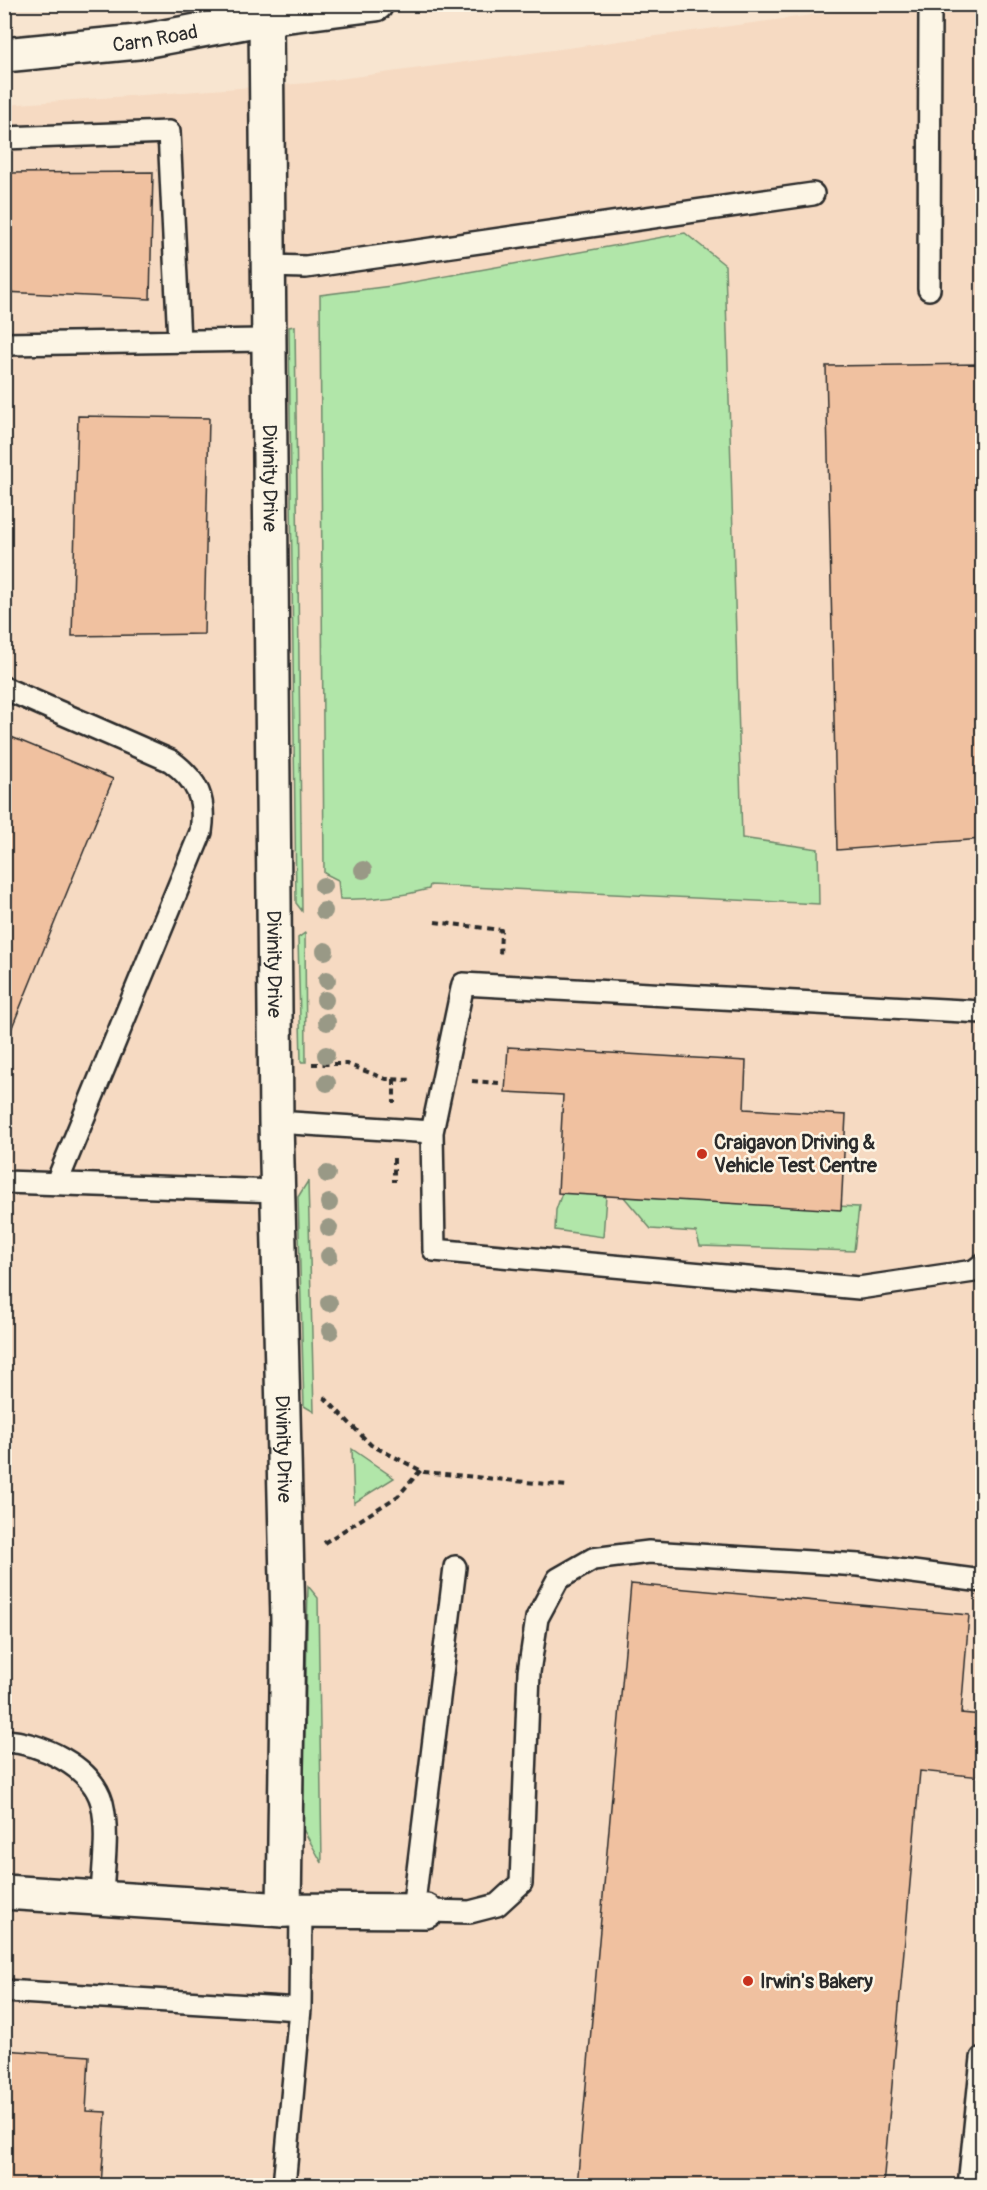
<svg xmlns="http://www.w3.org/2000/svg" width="987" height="2190" font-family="Pangolin,sans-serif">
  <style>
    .built { fill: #f6dac2 }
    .green { fill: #b1e6a9; stroke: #6e886a; stroke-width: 1.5 }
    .building { fill: #f0c1a0; stroke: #2b2b2b; stroke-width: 1.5 }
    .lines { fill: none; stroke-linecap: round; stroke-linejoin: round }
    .lane-casing { stroke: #2b2b2b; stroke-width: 26 }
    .street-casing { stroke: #2b2b2b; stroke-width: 38 }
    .secondary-casing { stroke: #2b2b2b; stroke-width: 38 }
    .path { stroke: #2b2b2b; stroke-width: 4; stroke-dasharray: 6 4.5; stroke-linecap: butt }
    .lane { stroke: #fcf5e5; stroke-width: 21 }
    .street { stroke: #fcf5e5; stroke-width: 33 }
    .secondary { stroke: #fcf5e5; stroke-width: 33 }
    .tree { fill: #999986 }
    .poi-dot { fill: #c8321e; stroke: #fcf5e5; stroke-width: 2 }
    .labels { text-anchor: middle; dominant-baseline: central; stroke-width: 5; stroke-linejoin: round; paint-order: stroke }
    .street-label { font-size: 20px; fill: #2b2b2b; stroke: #fcf5e5 }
    .poi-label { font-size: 20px; font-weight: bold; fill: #2b2b2b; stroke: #fcf5e5; text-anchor: start }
  </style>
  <rect width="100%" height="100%" fill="#f8e5d0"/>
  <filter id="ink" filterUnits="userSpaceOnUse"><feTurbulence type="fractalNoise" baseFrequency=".0167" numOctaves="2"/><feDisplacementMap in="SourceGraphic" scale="12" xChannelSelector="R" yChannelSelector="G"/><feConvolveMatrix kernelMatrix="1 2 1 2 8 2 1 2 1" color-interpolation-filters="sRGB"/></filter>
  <g filter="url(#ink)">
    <path class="built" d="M886,5H982V2185L5,2186V105L309,83Z"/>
    <path class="green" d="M685,233L725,265L742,838L818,849L819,904L430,885L429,889C399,897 371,900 340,899L338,880L324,873L320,295L391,286Z
      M295,326L302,911L296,903L289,327Z
      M305,933L306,1062H301L298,938Z
      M308,1181L314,1412L304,1406L298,1197Z
      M563,1190L606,1196L603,1237L555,1230L556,1210Z
      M624,1197L859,1207L854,1251L700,1246L696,1232L651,1229Z
      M352,1449L394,1478L354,1503Z
      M308,1586L318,1598L322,1863L303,1829Z"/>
    <path class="building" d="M153,172L150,299L4,292V173Z
      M982,364V839L837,850L826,366Z
      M78,416L209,418L204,634L72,636Z
      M4,734L113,779L4,1047Z
      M508,1047L746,1061L744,1109L846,1115L841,1210L558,1193L563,1095L505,1092Z
      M631,1584L969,1615L961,1713L982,1715V1777L920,1771L883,2186H577Z
      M4,2050L89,2056L86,2111L106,2112L101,2186H4Z"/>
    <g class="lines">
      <g class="lane-casing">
        <path id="lane" d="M4,138L169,132L179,341
          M268,266L306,267L813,194
          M929,289L930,4
          M4,344L271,340
          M4,688L171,761C198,781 206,799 201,832L57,1182
          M982,1012L463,984L432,1132L434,1250L859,1288L974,1271L982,1265
          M276,1122L432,1132
          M4,1182L278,1191
          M4,1741C39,1742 92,1766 102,1803C109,1832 103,1867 102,1897
          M413,1911L455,1567
          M426,1911L470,1912L497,1905L521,1883L529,1672L537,1618L558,1579L593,1559L649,1552L859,1565L982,1581
          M4,1991L300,2009
          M284,2186L300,2009L301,1909
          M969,2186L982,2058"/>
      </g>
      <g class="street-casing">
        <g id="street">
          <path id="s1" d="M266,18L276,1122L288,1621L284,1910"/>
          <path d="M4,1892L284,1910L426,1911"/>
        </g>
      </g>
      <g class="secondary-casing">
        <g id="secondary">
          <path id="s2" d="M4,55L138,42L266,18L376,4"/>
        </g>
      </g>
      <path class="path" d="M435,922L501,930L500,957
        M312,1064H347L386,1079L414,1080
        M394,1079V1103
        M472,1081L500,1083
        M394,1158V1182
        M324,1397L371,1445L424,1472L567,1486
        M324,1543L398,1496L421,1470"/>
      <use href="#lane" class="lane"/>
      <use href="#street" class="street"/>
      <use href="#secondary" class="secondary"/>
    </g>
    <g class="tree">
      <circle cx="363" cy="870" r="9"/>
      <circle cx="323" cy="886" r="9"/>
      <circle cx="324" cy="911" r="9"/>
      <circle cx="325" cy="951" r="9"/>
      <circle cx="327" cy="980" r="9"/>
      <circle cx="325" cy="1000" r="9"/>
      <circle cx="327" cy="1022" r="9"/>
      <circle cx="326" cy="1055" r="9"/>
      <circle cx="327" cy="1083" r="9"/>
      <circle cx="327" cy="1174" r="9"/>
      <circle cx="329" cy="1203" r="9"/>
      <circle cx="329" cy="1228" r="9"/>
      <circle cx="329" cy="1256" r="9"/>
      <circle cx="329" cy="1303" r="9"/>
      <circle cx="330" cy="1331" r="9"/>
    </g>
  </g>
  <g class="poi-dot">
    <circle cx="702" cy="1154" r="6"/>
    <circle cx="748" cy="1981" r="6"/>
  </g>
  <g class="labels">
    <g class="street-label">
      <text stroke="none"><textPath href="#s2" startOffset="152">Carn Road</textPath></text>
      <text stroke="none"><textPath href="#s1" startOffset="460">Divinity Drive</textPath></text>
      <text stroke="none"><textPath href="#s1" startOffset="946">Divinity Drive</textPath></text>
      <text stroke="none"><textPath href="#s1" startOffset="1431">Divinity Drive</textPath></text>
    </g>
    <g class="poi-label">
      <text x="714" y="1142">Craigavon Driving &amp;<tspan x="714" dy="23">Vehicle Test Centre</tspan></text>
      <text x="760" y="1981">Irwin's Bakery</text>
    </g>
  </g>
  <rect width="987" height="2190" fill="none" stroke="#fcf5e5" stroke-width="24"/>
  <rect x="12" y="12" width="963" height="2166" fill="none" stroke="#2b2b2b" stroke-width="2" filter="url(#ink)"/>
</svg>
